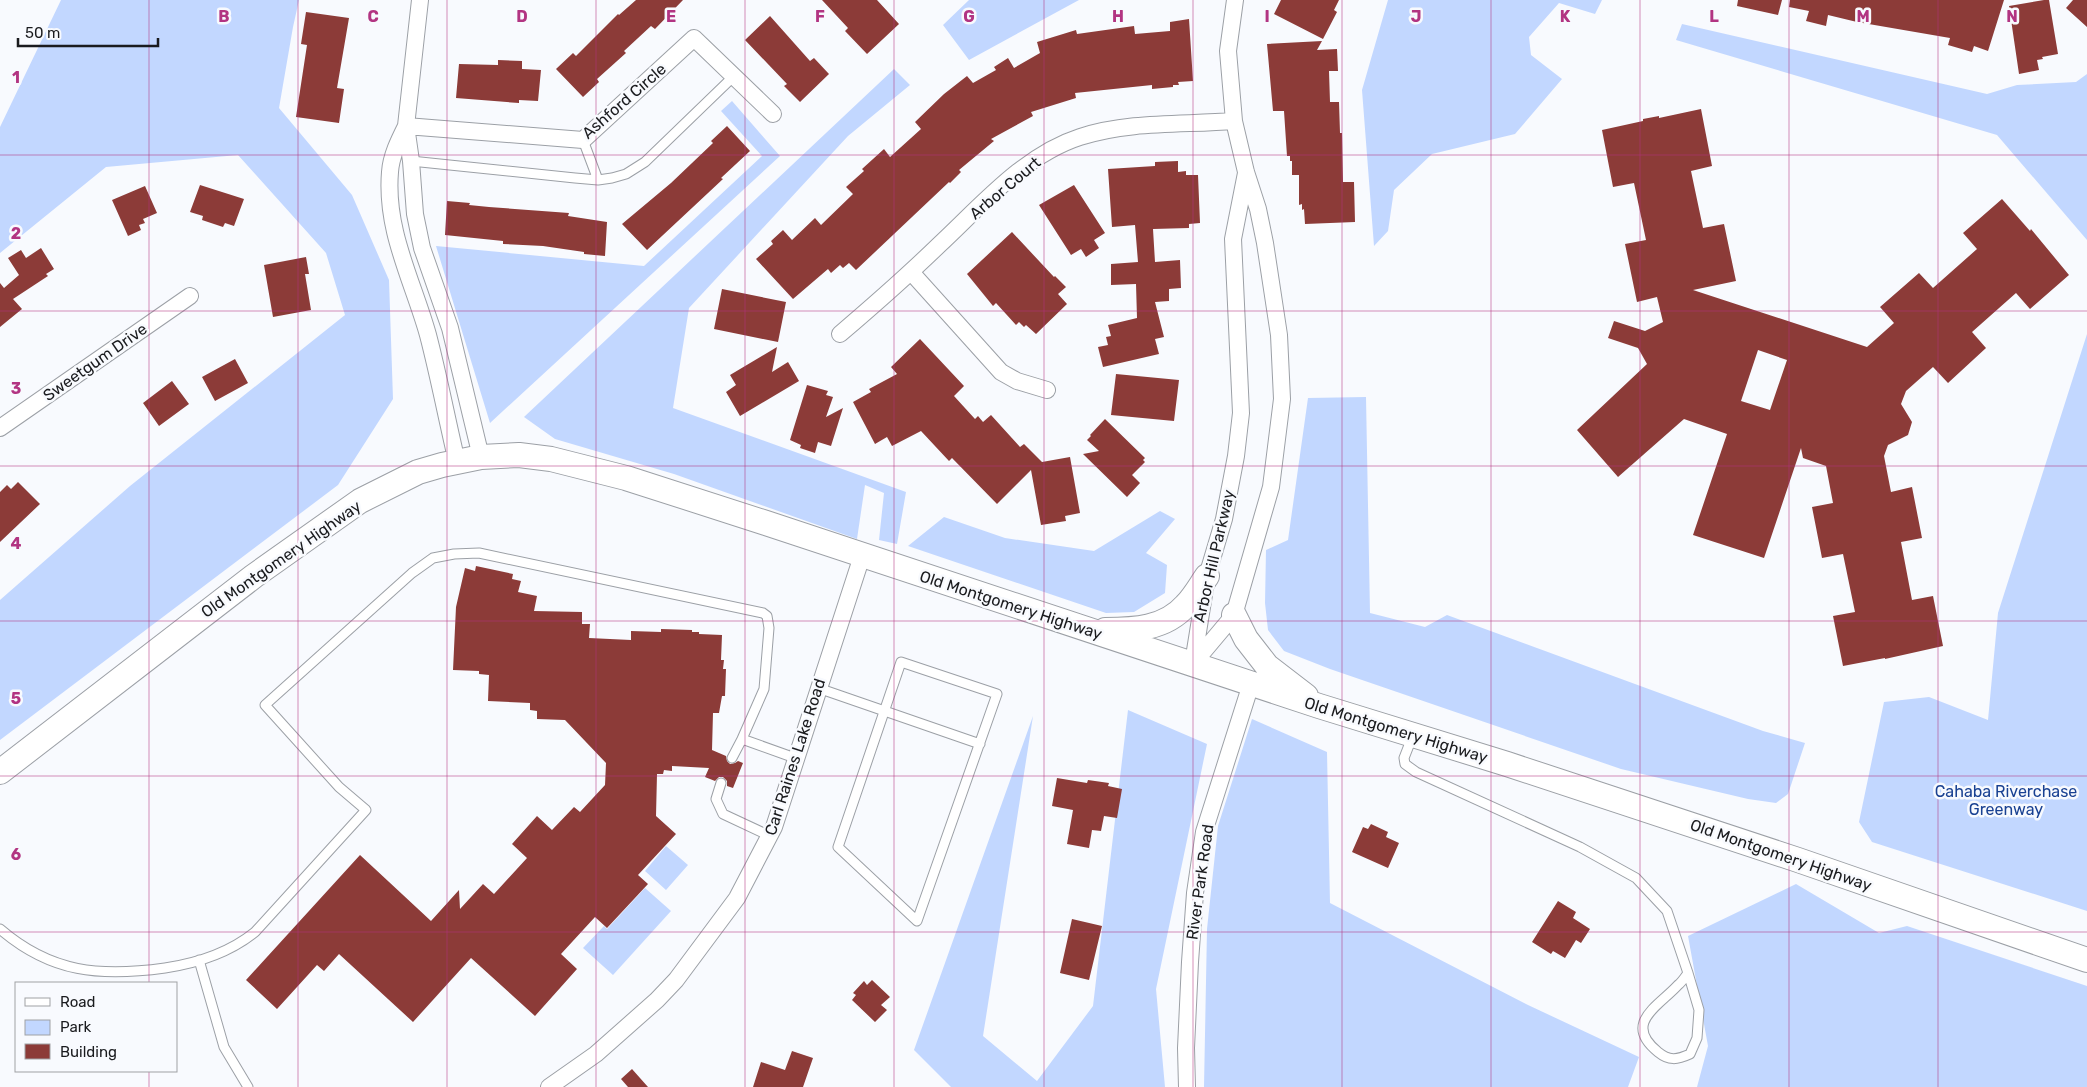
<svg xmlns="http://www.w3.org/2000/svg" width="2087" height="1087" font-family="Rubik,sans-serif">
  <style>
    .green { fill: #c2d7ff }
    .building { fill: #8c3b38; fill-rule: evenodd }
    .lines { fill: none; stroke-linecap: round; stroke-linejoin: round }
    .lane-casing { stroke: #9ca0a6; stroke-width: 11 }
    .street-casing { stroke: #9ca0a6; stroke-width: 18 }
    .secondary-casing { stroke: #9ca0a6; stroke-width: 26 }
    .lane { stroke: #fff; stroke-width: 9 }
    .street { stroke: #fff; stroke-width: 16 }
    .secondary { stroke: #fff; stroke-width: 24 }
    .grid { fill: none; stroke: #b23482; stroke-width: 1; stroke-opacity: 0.55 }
    .labels { text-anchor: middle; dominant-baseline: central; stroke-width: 5; stroke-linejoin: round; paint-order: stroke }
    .street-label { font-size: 16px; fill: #1a1b1e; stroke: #f8fafe }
    .park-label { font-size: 16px; fill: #194192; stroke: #f8fafe }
    .grid-label { font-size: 16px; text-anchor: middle; font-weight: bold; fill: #b23482; stroke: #f8fafe; stroke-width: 5; stroke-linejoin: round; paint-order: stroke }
  </style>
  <rect width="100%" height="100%" fill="#f8fafe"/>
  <path class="green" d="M61,0H299L293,27L279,108L352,195L389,280L393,399L338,485L0,740V600L130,486L345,315L326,253L238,155L106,167L0,253V127Z
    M969,0H1079L969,60L943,25Z
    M1388,0H1602L1595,14L1559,3L1529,37L1531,55L1562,79L1515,134L1432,154L1394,190L1388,231L1374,246L1362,90Z
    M1682,24L1987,94L2017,85L2076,82L2087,74V240L1997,135L1676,40Z
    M894,69L910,85L848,136L689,308L673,408L906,492L897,544L879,540L884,493L865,485L857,539L674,474L555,439L524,417Z
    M732,101L780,156L490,423L436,246L644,266L762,156L721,111Z
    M2087,334V911L1872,842L1859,822L1884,702L1929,697L1988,720L1998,613Z
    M1366,397L1370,613L1425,627L1447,615L1763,731L1805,743L1788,794L1776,803L1748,799L1621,769L1330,669L1284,651L1268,630L1265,603L1266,550L1288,540L1308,398Z
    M1160,511L1175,519L1146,553L1167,565L1165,593L1134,612L1106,613L908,546L944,517L1005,538L1094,551Z
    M1128,710L1207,744L1156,989L1165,1087H951L914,1050L1033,716L983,1036L1037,1081L1093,1006Z
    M1252,719L1327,752L1330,903L1528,1005L1639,1057L1628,1087H1204L1207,929L1218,826Z
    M666,846L688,865L666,890L645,871Z
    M1796,884L1879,933L1907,926L2087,986V1087H1697L1708,1046L1688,936Z
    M645,888L671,911L613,975L583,948L604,926L607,929Z"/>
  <path class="building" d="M636,0H683L655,29L651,26L624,51L626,53L597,79L599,82L583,97L556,69L573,53L576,56L618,14L619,15Z
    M822,0H877L899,24L867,54L845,31L848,28Z
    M1281,0H1339L1334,10L1337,12L1323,39L1274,14Z
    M1738,0H1782L1778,15L1737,6Z
    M1790,0H2004L1988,51L1974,46L1972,52L1948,45L1950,38L1857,22L1828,15L1826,26L1806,21L1809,11L1789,7Z
    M2044,0H2049L2058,54L2042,57L2043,59L2037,60L2039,70L2019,74L2009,6Z
    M2073,0H2087V27L2066,8Z
    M306,12L349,18L337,88L344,89L339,123L296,117L307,45L301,44Z
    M770,16L810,61L814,58L829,74L800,102L784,86L787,84L745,40Z
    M1189,19L1193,81L1178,82L1179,85H1173V87L1152,89V85L1075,93L1076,98L1031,112L1033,116L991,139L994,141L959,170L961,172L950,183L949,182L856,270L849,263L843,268L840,265L831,273L828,269L793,299L756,259L773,244L771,241L783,230L792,240L815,218L821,225L853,194L846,187L864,171L862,169L884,149L890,157L921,129L915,122L944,94L967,76L973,83L996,70L994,67L1008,58L1014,68L1040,53L1037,42L1076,30L1077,34L1134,26L1135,34L1170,31V22Z
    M1322,41L1317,50L1337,49L1338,71H1329L1330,102H1339L1340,133H1342L1343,182H1354L1355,222L1305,224L1304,209L1302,210V204L1299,205V175H1292V161H1290V156H1287L1284,111H1273L1267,44Z
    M498,60L522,61V69L541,70L538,101L519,100V103L456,98L459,64L498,65Z
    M1701,109L1712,166L1691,171L1703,228L1724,224L1736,281L1693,290L1867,347L1894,323L1880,307L1919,273L1933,288L1977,249L1963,233L2002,199L2030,231L2031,229L2069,275L2030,309L2016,293L1972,332L1986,348L1948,383L1933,367L1906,391L1901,404L1912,422L1908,435L1888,445L1884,456L1891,492L1912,487L1922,538L1901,542L1912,600L1933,596L1943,646L1885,659V658L1843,666L1833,616L1855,612L1843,554L1822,558L1812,507L1833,503L1826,466L1803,458L1801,448L1764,558L1693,535L1727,434L1684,419L1618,477L1577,430L1647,364L1638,348L1608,338L1614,321L1645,331L1663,322L1657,297L1637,302L1625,244L1646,240L1634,183L1613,187L1602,130L1643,121V119L1659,116V118ZM1758,350L1787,360L1770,410L1741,401Z
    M727,126L750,151L721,178L723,179L647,250L622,224L671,183L713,143L711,141Z
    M1178,161V172L1186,171V175H1198L1200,223L1189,224V228L1153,229L1155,262L1180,260L1181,288L1169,289V301L1155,302L1164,337L1155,339L1159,354L1103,367L1098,347L1108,345L1106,337L1111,336L1108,325L1137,318L1136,284L1111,285V264L1138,262L1135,225L1112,227L1108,169L1155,166V162Z
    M200,185L244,199L234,226L225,223L223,227L202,220L203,216L190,212Z
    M1074,185L1105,233L1094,240L1099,248L1086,257L1081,249L1071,255L1039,205Z
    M145,186L157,213L143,219L145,223L139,225L141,230L128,236L112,200Z
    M447,201L470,203L469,205L489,207L569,213L568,216L607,222L605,256L584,254V252L543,246L503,244V241L445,235Z
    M1012,232L1054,277L1055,276L1066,287L1058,294L1067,304L1036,334L1026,325L1024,327L1019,322L1016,325L996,303L993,306L967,274Z
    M41,248L54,269L46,274L48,276L13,299L22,309L0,327V283L4,288L19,275L8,258L21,250L26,258Z
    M306,257L309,274H305L311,310L273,317L264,265Z
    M722,289L786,302L778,342L714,329Z
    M920,339L964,386L954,396L975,419L978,416L983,422L991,415L1020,447L1024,444L1042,462L1070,457L1080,513L1065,516L1066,521L1041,525L1031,470L997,504L952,458L949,461L921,431L892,446L887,437L875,444L853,402L871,392L869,389L897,374L891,367Z
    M777,347L772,372L788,362L799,381L740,416L726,392L736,385L730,375Z
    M235,359L248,383L215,401L202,377Z
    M1116,374L1179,380L1174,421L1111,415Z
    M172,381L189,404L159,426L143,403Z
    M807,385L828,391L826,395L833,397L826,417L843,408L831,446L818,442L815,453L800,448L801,445L790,440Z
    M1105,419L1145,458L1143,460L1145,462L1132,475L1140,483L1127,497L1083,454L1099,451L1087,440L1091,436L1090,435Z
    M18,482L40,504L0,542V492L7,485L11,489Z
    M476,566L513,574L512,579L521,581L518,592L537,596L534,611L582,612V624H590L589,638L631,640V631L661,632V629L692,630V632H699V634L722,635L721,660H724L723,669H726L725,696H722L719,713H713L712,750L726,756L727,761L730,764L735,763L738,761L743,763L733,788L727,786V781L723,777H719L715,781L705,777L709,768L672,766V771L664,770L663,774H657L656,816L676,834L638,875L648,884L607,928L595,917L561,954L577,969L535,1016L471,958L413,1022L339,954L324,971L317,965L277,1009L246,980L360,855L431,921L459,890L460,909L483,884L494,894L527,858L512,844L537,816L552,830L574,807L580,812L605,785L606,763L565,720L537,719V711L530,710V703L488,701L489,675L479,674V671L453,670L456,607L465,568L475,571Z
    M1057,778L1087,783L1088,780L1109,783L1108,786L1122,789L1117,818L1104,816L1101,831L1092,830L1089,848L1067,844L1073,810L1052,806Z
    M1371,824L1388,832L1386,837L1399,843L1388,868L1352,852L1363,827L1368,829Z
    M1558,901L1576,912L1573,918L1590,929L1581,943L1576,940L1565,958L1553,951L1551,954L1532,942Z
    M1072,919L1102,926L1089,980L1060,973Z
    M872,980L890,997L881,1005L887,1010L875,1022L852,1000L856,995L853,993L864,981L867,985Z
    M792,1051L813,1058L803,1087H753L761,1062L785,1070Z
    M632,1069L648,1087H628L621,1079Z"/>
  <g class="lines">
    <g class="lane-casing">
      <path id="lane" d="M583,140L598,180
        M411,161L575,178L598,180L612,178L626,174L645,162L734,76
        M901,662L997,694L917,921L838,847Z
        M818,688L980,744
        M1413,735L1404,758L1405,764L1416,772L1580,847L1636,878L1667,911L1688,973L1699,1010L1697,1038L1690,1054C1677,1060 1669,1061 1658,1052C1622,1023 1659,1006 1678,985C1682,982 1685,977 1688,973
        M732,758L742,739
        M721,783L716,799L723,814L770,836
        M0,929C51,973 100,977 165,968C198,963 229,953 255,932L366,810L339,787L265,705L412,573L433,558L454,554L479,553L763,613L767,616L769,628L764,689L742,739L795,758
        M199,960L224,1047L248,1087"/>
    </g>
    <g class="street-casing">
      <path id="street" d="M420,0L406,126L411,161L415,214L422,248L450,328L481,457
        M406,126L583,140L694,38L773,114
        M406,126C399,140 391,156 390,172C385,231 413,281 428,335C439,377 447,420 457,462
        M911,272L1001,372L1017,381L1047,390
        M840,334C874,305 907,276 939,245C981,206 1024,155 1080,137C1129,121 1183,125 1234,121
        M0,428L190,296
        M1193,663L1207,576L1224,519L1236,456L1241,413L1233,239L1246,173
        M1192,665L1234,615L1271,487L1282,399L1279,335L1265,243L1258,209L1246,172L1234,121L1228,51L1235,0
        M549,1087L596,1054L657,1000L676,980L737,898L774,827L862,556
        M1187,1087L1186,1048L1190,962L1195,893L1204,832L1251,684"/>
    </g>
    <g class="secondary-casing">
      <path id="secondary" d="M1234,615L1246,639L1267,666L1306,696
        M1105,630C1134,630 1165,629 1186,605C1194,597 1200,586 1207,576
        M0,772L254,576L360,501L418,472L442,465L481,457L519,455L551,459L626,478L766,523L1319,706L1507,764L1798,860L2087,960"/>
    </g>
    <use href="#lane" class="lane"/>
    <use href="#street" class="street"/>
    <use href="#secondary" class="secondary"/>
  </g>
  <path class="grid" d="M149,0V983M298,0V1087M447,0V1087M596,0V1087M745,0V1087M894,0V1087M1044,0V1087M1193,0V1087M1342,0V1087M1491,0V1087M1640,0V1087M1789,0V1087M1938,0V1087M0,155H2087M0,311H2087M0,466H2087M0,621H2087M0,776H2087M0,932H2087M149,1071V1087"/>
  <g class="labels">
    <g class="street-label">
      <text transform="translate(624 101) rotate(-41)">Ashford Circle</text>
      <text transform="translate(1005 188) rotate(-40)">Arbor Court</text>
      <text transform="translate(95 362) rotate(-35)">Sweetgum Drive</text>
      <text transform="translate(1214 556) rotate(-77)">Arbor Hill Parkway</text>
      <text transform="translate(281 559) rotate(-35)">Old Montgomery Highway</text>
      <text transform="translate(1011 605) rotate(18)">Old Montgomery Highway</text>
      <text transform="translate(1396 730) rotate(17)">Old Montgomery Highway</text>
      <text transform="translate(795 757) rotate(-72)">Carl Raines Lake Road</text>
      <text transform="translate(1781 855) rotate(19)">Old Montgomery Highway</text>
      <text transform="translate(1200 882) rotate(-82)">River Park Road</text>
    </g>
    <g class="park-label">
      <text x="2006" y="791">Cahaba Riverchase<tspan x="2006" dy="18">Greenway</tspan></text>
    </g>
  </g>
  <g class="grid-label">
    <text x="224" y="22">B</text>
    <text x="373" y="22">C</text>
    <text x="522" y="22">D</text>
    <text x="671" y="22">E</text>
    <text x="820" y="22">F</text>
    <text x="969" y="22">G</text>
    <text x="1118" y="22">H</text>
    <text x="1267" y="22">I</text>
    <text x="1416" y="22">J</text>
    <text x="1565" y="22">K</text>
    <text x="1714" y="22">L</text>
    <text x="1863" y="22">M</text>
    <text x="2012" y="22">N</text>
    <text x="16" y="83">1</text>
    <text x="16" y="239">2</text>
    <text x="16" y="394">3</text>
    <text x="16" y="549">4</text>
    <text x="16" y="704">5</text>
    <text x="16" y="860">6</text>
  </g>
  <rect x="15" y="982" width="162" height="90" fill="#f8fafe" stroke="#9fa1a4"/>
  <rect x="25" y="998" width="25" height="8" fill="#ffffff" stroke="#9fa1a4"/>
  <text x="60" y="1007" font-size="15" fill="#1a1b1e">Road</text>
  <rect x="25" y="1020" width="25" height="15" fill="#c2d7ff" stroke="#9fa1a4"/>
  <text x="60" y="1032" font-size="15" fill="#1a1b1e">Park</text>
  <rect x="25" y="1044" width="25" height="15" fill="#8c3b38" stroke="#9fa1a4"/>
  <text x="60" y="1057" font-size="15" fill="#1a1b1e">Building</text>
  <path d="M18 38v8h140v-8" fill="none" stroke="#1a1b1e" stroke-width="2.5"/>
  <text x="25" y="38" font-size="15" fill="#1a1b1e" stroke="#f8fafe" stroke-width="4" paint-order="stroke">50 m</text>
</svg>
